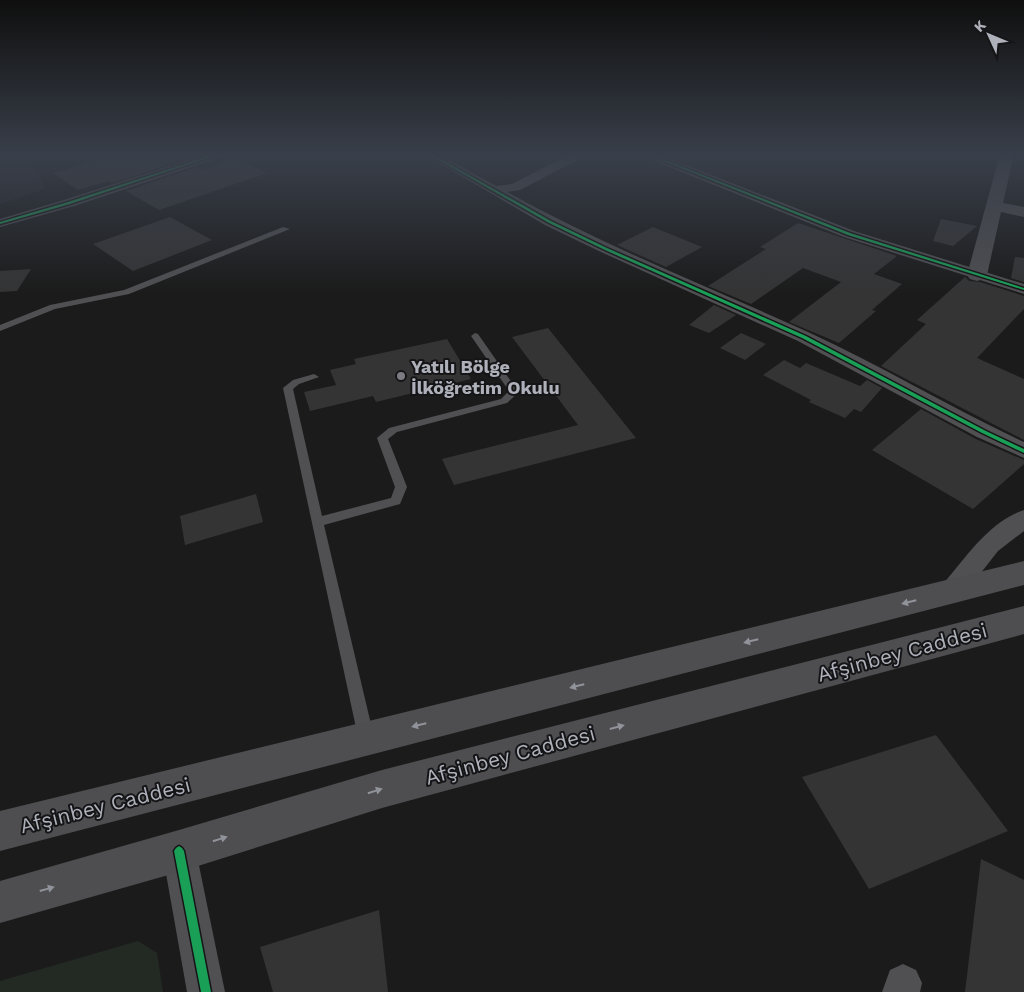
<svg xmlns="http://www.w3.org/2000/svg" width="1024" height="992" font-family="'Work Sans',sans-serif">
  <style>
    .built { fill: #252527 }
    .green { fill: #232a24 }
    .building { fill: #343435 }
    .lines { fill: none; stroke-linecap: round; stroke-linejoin: round }
    .lane { fill: #505053; fill-rule: evenodd }
    .street { fill: #505053; fill-rule: evenodd }
    .secondary { fill: #4e4e51; fill-rule: evenodd }
    .cycleway-casing { stroke: #151517; stroke-width: 3 }
    .cycleway { fill: #1a9f57; fill-rule: evenodd }
    .oneway { fill: #91939a }
    .poi-dot { fill: #7b7c82; stroke: #151517; stroke-width: 2 }
    .labels { text-anchor: middle; dominant-baseline: central; stroke-width: 4; stroke-linejoin: round; paint-order: stroke }
    .poi-label { font-size: 18px; font-weight: bold; fill: #aeb1ba; stroke: #151517; text-anchor: start }
    .near-street-label { font-size: 21px; fill: #aeb1ba; stroke: #151517 }
  </style>
  <rect width="100%" height="100%" fill="#1b1b1b"/>
  <path class="built" d="M0,154H27L45,189L0,204Z"/>
  <path class="green" d="M138,941L157,953L163,992H0V981Z"/>
  <path class="building" d="M121,154H171L183,160L112,183L109,181L78,190L53,173Z
    M237,159L267,173L159,210L126,191L197,167L203,170Z
    M170,217L212,240L133,271L93,244Z
    M941,219L977,226L953,246L933,241Z
    M798,223L897,256L874,274L902,284L872,310L876,311L839,343L789,322L841,282L803,268L751,304L708,286L766,249L760,247Z
    M653,227L702,247L666,267L617,245Z
    M1015,257L1024,258V282L1011,278Z
    M31,269L17,291L0,292V271Z
    M965,277L969,281L980,282L1024,296V309L977,358L1024,379V440L881,366L926,324L917,320Z
    M714,305L736,315L709,333L689,325Z
    M548,328L636,438L454,485L442,459L578,425L512,337Z
    M741,333L766,344L745,360L720,348Z
    M447,339L471,379L376,402L373,396L310,411L304,392L336,385L330,370L356,364L354,359Z
    M784,360L800,368L806,363L860,386L867,380L882,388L861,412L854,409L845,418L809,402L811,400L763,375Z
    M921,409L976,439L1024,460V464L973,509L872,450Z
    M256,494L263,522L185,545L180,516Z
    M936,735L1008,831L869,889L802,777Z
    M981,859L1024,880V992H965Z
    M379,910L388,992H273L260,947Z"/>
  <g class="lines">
    <path class="lane" d="M283,227L290,229L129,294L55,309L0,331V325L50,305L124,290Z
      M475,333L478,334L517,390L519,392L507,403L397,432L388,439L407,487L400,504L324,525L374,737L371,742L366,744L361,742L358,737L283,388L293,380L314,374L319,377L299,384L293,389L322,516L391,498L395,487L377,438L389,428L501,399L509,391L471,336Z"/>
    <path class="street" d="M207,154H224L222,157L74,206L0,227V219L64,200Z
      M424,154H438L496,186L512,184L570,154H585L583,157L520,190L507,192C604,246 707,286 808,332C882,366 951,408 1024,442V458L977,437L798,341L601,252L545,225Z
      M642,154H658L854,231L1024,284V294L844,237L644,157Z
      M1024,510V531L998,551L962,597L953,600L944,597L940,590L944,583C966,557 990,521 1024,510Z
      M179,834L191,839L196,851L225,992H187L162,851L167,839Z
      M903,964L916,970L922,983L920,992H882L890,970Z"/>
    <path class="secondary" d="M1000,154H1014L1003,203L1024,207V217L1001,212L987,275L984,279L977,281L970,279L967,275Z
      M1024,561V585L0,851V811Z
      M1024,606V634L382,808L179,872L0,923V881L179,830L382,770Z"/>
    <g class="cycleway-casing">
      <path id="cycleway" d="M215,154H220L70,204L0,224V222L68,202Z
        M428,154H432L551,221L607,248L806,336L986,431L1024,449V453L982,433L802,338L605,250L549,223Z
        M646,154H650L850,233L1024,288V290L848,235Z
        M179,846L182,848L184,851L211,992H201L174,851L176,848Z"/>
    </g>
    <use href="#cycleway" class="cycleway"/>
  </g>
  <defs><path id="oneway-solid" d="M-6-.8H1V-3.2L6.5 0L1 3.2V.8H-6Z" transform="scale(1.25)"/></defs>
  <g class="oneway">
    <use href="#oneway-solid" transform="translate(909 602) rotate(166)"/>
    <use href="#oneway-solid" transform="translate(751 641) rotate(166)"/>
    <use href="#oneway-solid" transform="translate(577 686) rotate(166)"/>
    <use href="#oneway-solid" transform="translate(419 725) rotate(166)"/>
    <use href="#oneway-solid" transform="translate(617 727) rotate(-15)"/>
    <use href="#oneway-solid" transform="translate(375 791) rotate(-17)"/>
    <use href="#oneway-solid" transform="translate(220 839) rotate(-17)"/>
    <use href="#oneway-solid" transform="translate(47 889) rotate(-16)"/>
  </g>
  <linearGradient id="sky" x2="0" y2="1"><stop stop-color="#0f0f0f"/><stop offset="0.53" stop-color="#393f4a"/><stop offset="1" stop-color="#393f4a" stop-opacity="0"/></linearGradient>
  <rect width="1024" height="293" fill="url(#sky)"/>
  <circle class="poi-dot" cx="401" cy="376" r="5"/>
  <g class="labels">
    <g class="poi-label">
      <text x="411" y="366">Yatılı Bölge<tspan x="411" dy="21">İlköğretim Okulu</tspan></text>
    </g>
    <g class="near-street-label">
      <text transform="translate(902 652) rotate(-15)">Afşinbey Caddesi</text>
      <text transform="translate(510 755) rotate(-15)">Afşinbey Caddesi</text>
      <text transform="translate(105 805) rotate(-14)">Afşinbey Caddesi</text>
    </g>
  </g>
  <g transform="translate(989 35) rotate(314)" stroke="#151517" stroke-width="4" paint-order="stroke">
  <path d="M0-4L9 19L0 12L-9 19Z" fill="#aeb1ba"/>
  <text y="-8" font-size="14" font-weight="bold" text-anchor="middle" fill="#aeb1ba">K</text>
  </g>
</svg>
